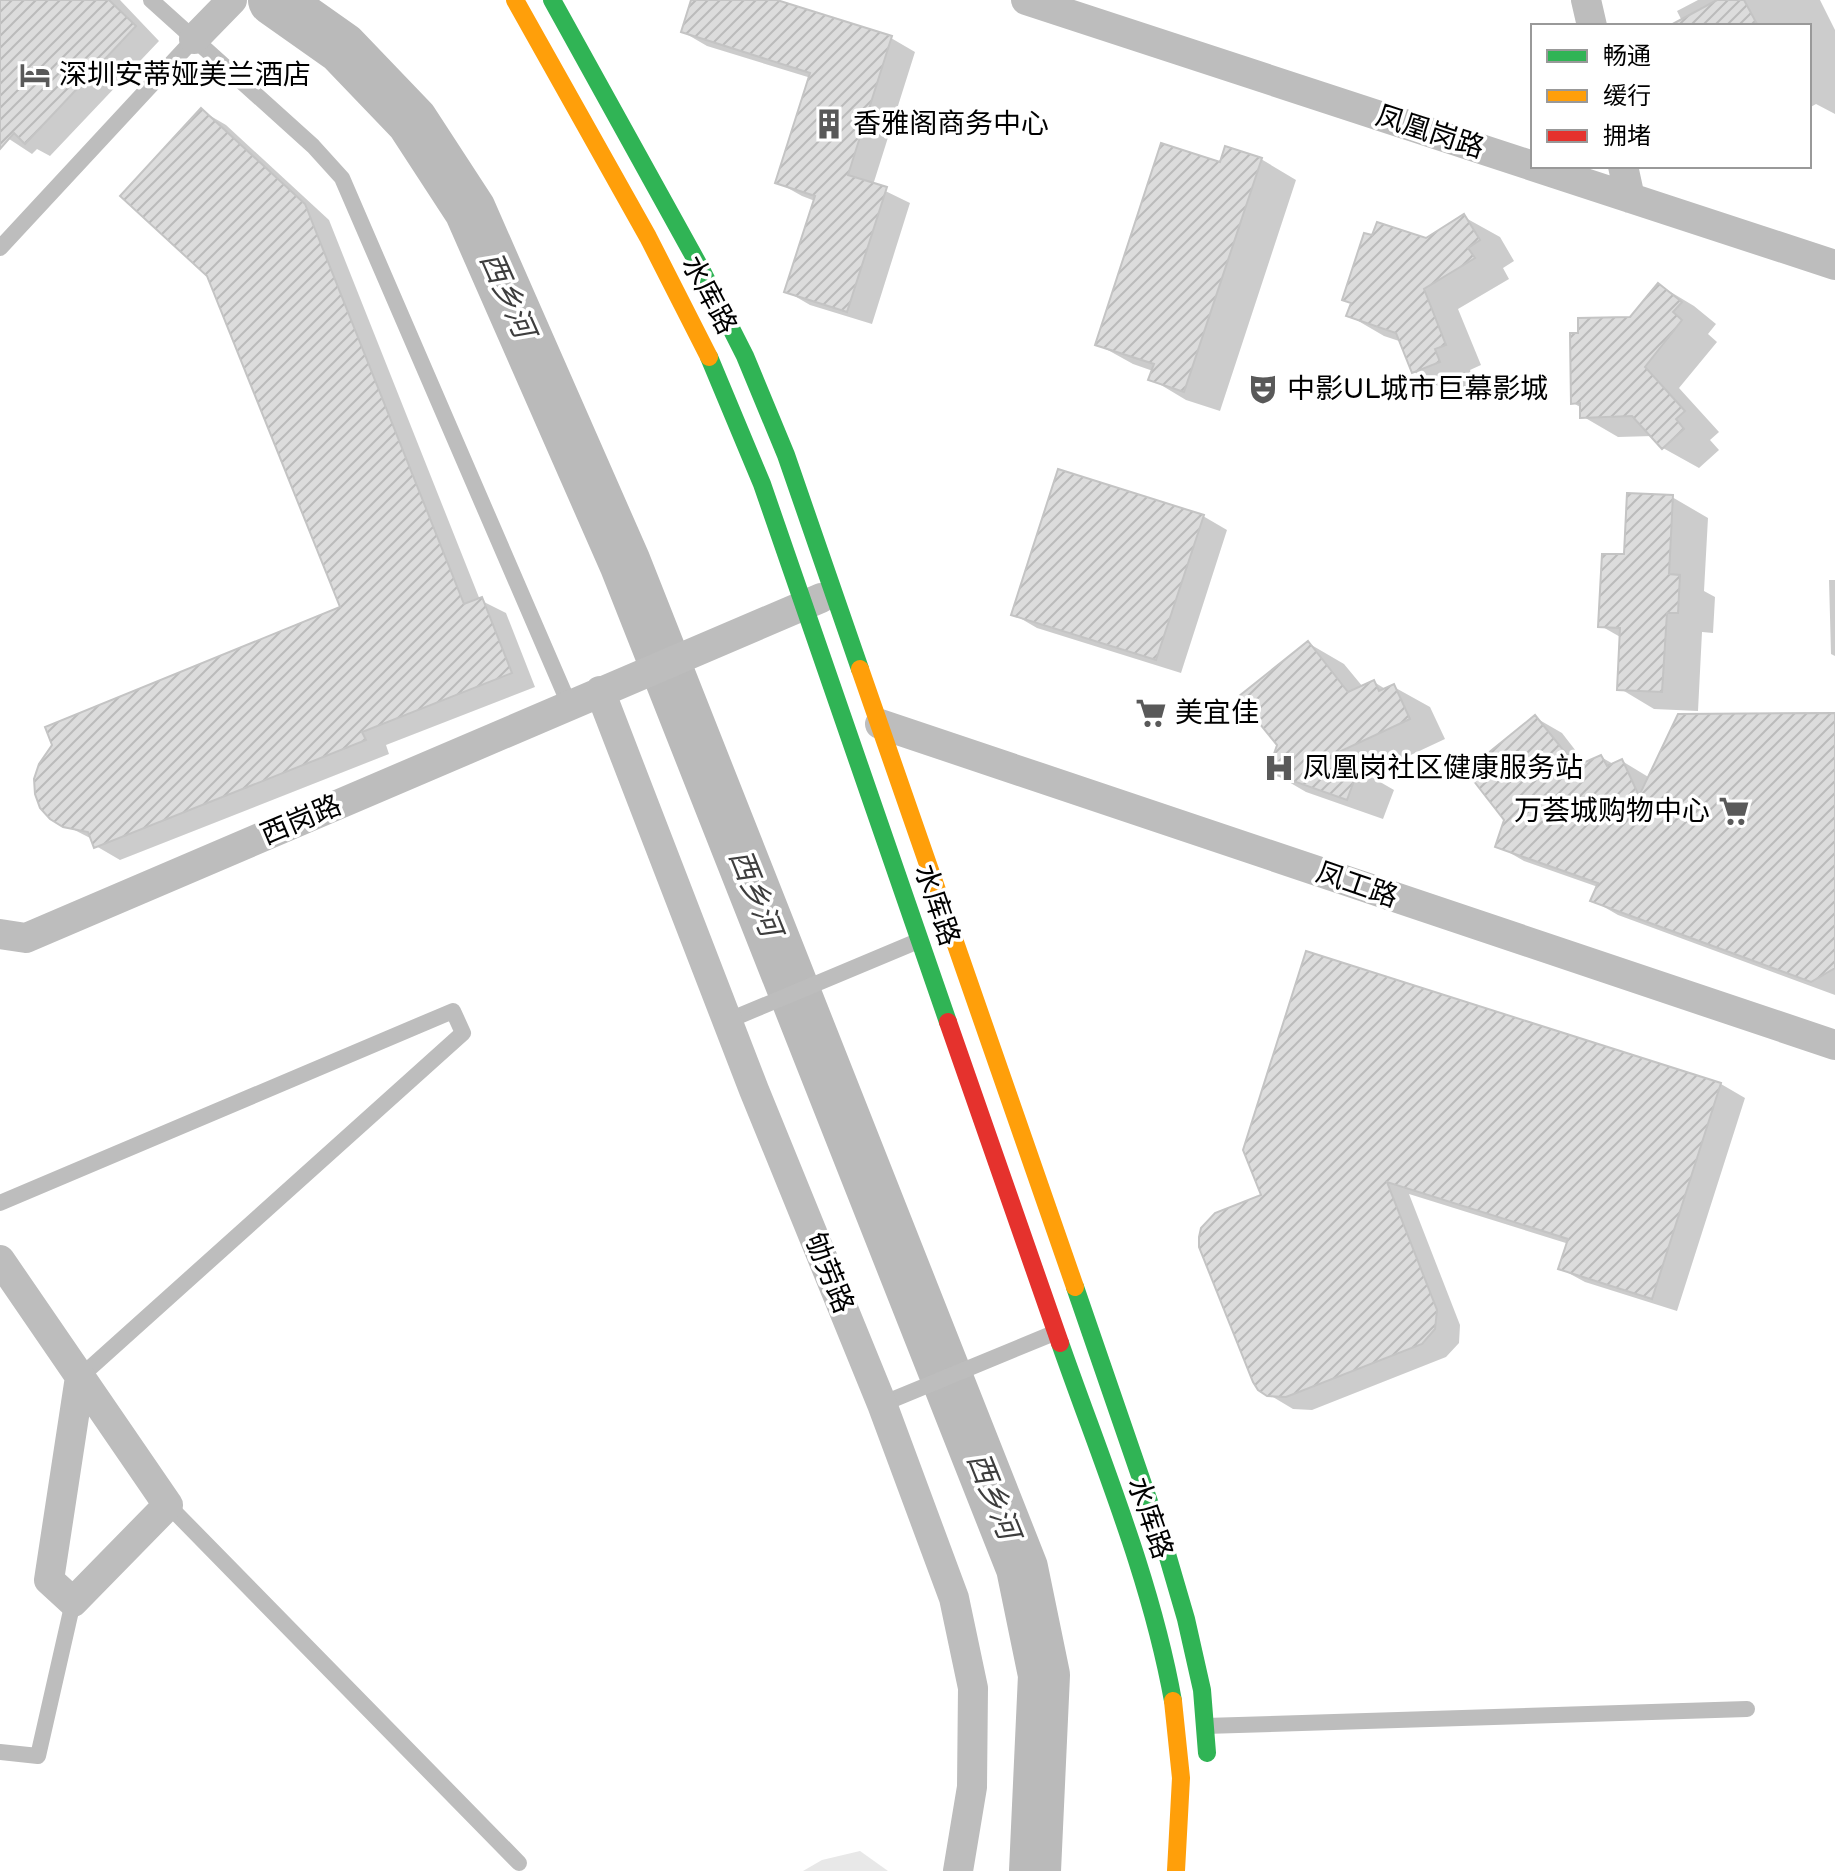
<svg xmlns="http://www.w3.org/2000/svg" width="1835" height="1871" font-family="'Varela Round','Noto Sans SC',sans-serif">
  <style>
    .green { fill: #e8e8e8 }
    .shadow { fill: #0003 }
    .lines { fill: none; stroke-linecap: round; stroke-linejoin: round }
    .river { stroke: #bababa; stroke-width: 52 }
    .building { fill: url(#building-hatch); stroke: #c4c4c4; stroke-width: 2 }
    .lane { stroke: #bdbdbd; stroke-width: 16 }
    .street { stroke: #bdbdbd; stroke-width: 30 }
    .fast { stroke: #30b455; stroke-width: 18 }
    .slow { stroke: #ff9f0a; stroke-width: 18 }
    .jam { stroke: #e5322d; stroke-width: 18 }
    .labels { text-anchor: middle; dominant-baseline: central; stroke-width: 7; stroke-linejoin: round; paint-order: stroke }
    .poi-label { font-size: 28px; fill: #000; stroke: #fff; text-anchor: start }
    .street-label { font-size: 28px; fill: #000; stroke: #fff }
    .water-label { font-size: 30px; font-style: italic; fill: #3e3e3e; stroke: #fff }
  </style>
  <defs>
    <pattern id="building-hatch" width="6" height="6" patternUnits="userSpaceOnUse" patternTransform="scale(2)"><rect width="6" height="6" fill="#dcdcdc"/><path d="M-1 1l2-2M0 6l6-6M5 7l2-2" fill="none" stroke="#bbb"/></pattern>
  </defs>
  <rect width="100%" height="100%" fill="#fff"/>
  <path class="green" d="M860,1851L888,1871H803L822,1860Z"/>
  <path class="shadow" d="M0,0H120L159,41L50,156L37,149L32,154L0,133Z
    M693,0H770L891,38L915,52L873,185L910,203L872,324L810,305L786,291L815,201L802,196L777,182L811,78L707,46L683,32Z
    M1698,0H1820L1835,30V114L1816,104L1809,108V26H1677L1682,21L1677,11Z
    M202,111L226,125L329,220L480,600L506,613L535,687L386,745L389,754L120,860L96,846L94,840L51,818L343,608Z
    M1261,159L1296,180L1220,411L1186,400L1151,379L1153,371L1133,364L1097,344L1221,165Z
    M1464,217L1500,237L1514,261L1503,268L1509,279L1458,309L1481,365L1470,370L1475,382L1450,393L1414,372L1402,342L1384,336L1348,315L1426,240Z
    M1659,285L1694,306L1716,324L1708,334L1717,342L1679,388L1719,432L1710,440L1719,450L1699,468L1663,448L1653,436L1618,437L1582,416V408L1573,403L1631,319Z
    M1672,497L1708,518L1704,591L1715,597L1713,633L1702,632L1698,711L1654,709L1619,688L1622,638L1601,626L1626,557Z
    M1203,516L1227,530L1181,673L1037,628L1013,614Z
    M1829,580H1835V656L1831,654Z
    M1308,643L1344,664L1363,687L1374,682L1387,690L1394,687L1430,707L1445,739L1368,775L1394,790L1383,819L1306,792L1270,771Z
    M1835,715V995L1618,915L1592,900L1598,887L1524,861L1498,846L1536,718L1562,733L1586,764L1601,757L1615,765L1622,761L1650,778Z
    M1307,954L1721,1084L1745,1098L1677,1311L1585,1282L1561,1269L1569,1244L1409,1194L1460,1325L1459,1343L1446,1357L1312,1410L1293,1409L1268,1394L1263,1196Z"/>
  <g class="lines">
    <path class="river" d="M274,0L342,48L412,121L470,210L625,563L1022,1568L1044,1675L1035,1871"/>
  </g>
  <path class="building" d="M0,0H109L136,26L25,144L14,133L0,149Z
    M691,0H777L892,36L848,175L887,187L847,312L784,292L815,196L775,183L810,73L681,32Z
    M1717,0H1744L1758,26H1669Z
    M201,108L305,204L464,604L482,597L512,673L362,732L366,740L94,848L88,832L63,827L50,819L40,808L35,794L34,779L39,764L52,745L45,727L340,607L207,276L120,196Z
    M1161,143L1220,162L1225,146L1262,158L1184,392L1148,380L1154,364L1095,345Z
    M1464,214L1480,240L1468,248L1475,258L1424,289L1446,345L1435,349L1440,362L1412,373L1396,333L1346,316L1351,303L1342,300L1364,233L1372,235L1377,222L1426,238Z
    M1658,283L1682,302L1673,312L1682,320L1645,367L1685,411L1676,419L1684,429L1662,449L1632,416L1580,418V403L1571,404L1570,333H1578V318L1630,317Z
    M1058,469L1204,515L1156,660L1011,615Z
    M1627,493L1673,495L1669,574L1680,575L1678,613H1667L1662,692L1617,690L1620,628L1598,627L1602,554H1624Z
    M1308,641L1348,692L1374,680L1379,691L1394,684L1410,719L1328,757L1359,767L1347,800L1268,772L1277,745L1238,697Z
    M1835,713V968L1811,982L1590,901L1598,883L1495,847L1504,820L1466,771L1535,715L1576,766L1601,755L1607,766L1622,759L1639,796L1678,714Z
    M1306,951L1721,1083L1652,1299L1558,1269L1568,1239L1387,1182L1437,1310L1435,1329L1422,1344L1286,1397L1267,1396L1258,1390L1253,1382L1199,1247V1237L1201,1228L1215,1213L1261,1195L1243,1150Z"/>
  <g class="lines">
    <path class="lane" d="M151,0L313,146L342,178L569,704
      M0,248L194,39
      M727,1021L918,941
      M0,1203L453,1011L463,1033L80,1377
      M882,1404L1054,1333
      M168,1505L519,1863
      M1205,1726L1747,1709
      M0,1752L38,1756L73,1602"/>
    <path class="street" d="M1026,0L1835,265
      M1586,0L1592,26
      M194,39L232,0
      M1623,166L1630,198
      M600,691L754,1090L882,1404L954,1598L973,1688L972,1787L958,1871
      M880,724L1835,1045
      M0,934L26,938L821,598
      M0,1260L168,1505L73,1602L49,1580L80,1377"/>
    <path class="fast" d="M552,0L701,269L745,356L786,455L860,669
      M709,357L762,484L948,1022
      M1075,1287L1167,1554L1186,1619L1202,1690L1207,1753
      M1060,1343C1101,1460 1151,1578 1173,1701"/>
    <path class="slow" d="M515,0L648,237L709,357
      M860,669L1075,1287
      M1173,1701L1181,1778L1176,1871"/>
    <path class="jam" d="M948,1022L1060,1343"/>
  </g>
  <defs>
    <g id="hotel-bare" transform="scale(2.4)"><path d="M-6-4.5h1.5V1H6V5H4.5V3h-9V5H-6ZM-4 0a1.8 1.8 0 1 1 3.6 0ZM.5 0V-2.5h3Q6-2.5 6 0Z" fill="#595959" stroke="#fff" stroke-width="2.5" paint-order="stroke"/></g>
    <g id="building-bare" transform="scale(2.4)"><path d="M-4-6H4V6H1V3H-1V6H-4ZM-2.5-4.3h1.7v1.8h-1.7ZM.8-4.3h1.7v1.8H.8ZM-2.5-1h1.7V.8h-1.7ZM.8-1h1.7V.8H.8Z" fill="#595959" stroke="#fff" stroke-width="2.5" paint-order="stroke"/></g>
    <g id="theatre-bare" transform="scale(2.4)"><path d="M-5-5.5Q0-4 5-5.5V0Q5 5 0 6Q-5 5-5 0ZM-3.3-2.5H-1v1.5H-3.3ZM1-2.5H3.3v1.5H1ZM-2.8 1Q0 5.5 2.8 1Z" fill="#595959" stroke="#fff" stroke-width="2.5" paint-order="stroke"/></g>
    <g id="supermarket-bare" transform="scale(2.4)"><path d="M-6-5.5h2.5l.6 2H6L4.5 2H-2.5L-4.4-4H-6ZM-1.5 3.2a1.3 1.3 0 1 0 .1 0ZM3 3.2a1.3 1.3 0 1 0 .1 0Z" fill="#595959" stroke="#fff" stroke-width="2.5" paint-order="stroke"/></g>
    <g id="hospital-bare" transform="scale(2.4)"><path d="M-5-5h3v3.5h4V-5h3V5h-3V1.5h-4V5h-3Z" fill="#595959" stroke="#fff" stroke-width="2.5" paint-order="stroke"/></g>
  </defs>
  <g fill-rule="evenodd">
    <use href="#hotel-bare" x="35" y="75"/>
    <use href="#building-bare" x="829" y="124"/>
    <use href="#theatre-bare" x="1263" y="389"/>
    <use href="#supermarket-bare" x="1151" y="713"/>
    <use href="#hospital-bare" x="1279" y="768"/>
    <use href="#supermarket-bare" x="1734" y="811"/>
  </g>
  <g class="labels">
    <g class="poi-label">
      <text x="59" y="75">深圳安蒂娅美兰酒店</text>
      <text x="853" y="124">香雅阁商务中心</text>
      <text x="1287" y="389">中影UL城市巨幕影城</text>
      <text x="1175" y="713">美宜佳</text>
      <text x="1303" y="768">凤凰岗社区健康服务站</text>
      <text x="1710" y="811" text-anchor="end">万荟城购物中心</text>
    </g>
    <g class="street-label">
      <text transform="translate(1430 132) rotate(18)">凤凰岗路</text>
      <text transform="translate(709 295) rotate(62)">水库路</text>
      <text transform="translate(301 820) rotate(-23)">西岗路</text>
      <text transform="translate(1357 885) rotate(19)">凤工路</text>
      <text transform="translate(937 905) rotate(71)">水库路</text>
      <text transform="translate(829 1273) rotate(68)">劬劳路</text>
      <text transform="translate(1150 1518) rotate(71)">水库路</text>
    </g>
    <g class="water-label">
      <text transform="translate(507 295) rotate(66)">西乡河</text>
      <text transform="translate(755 893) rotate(68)">西乡河</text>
      <text transform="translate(993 1496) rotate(68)">西乡河</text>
    </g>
  </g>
  <rect x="1531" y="24" width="280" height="144" fill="#ffffff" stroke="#999999" stroke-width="2"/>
  <rect x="1547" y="50" width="40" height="12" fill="#30b455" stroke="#999999" stroke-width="2"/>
  <text x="1603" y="64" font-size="24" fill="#000000">畅通</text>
  <rect x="1547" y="90" width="40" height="12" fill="#ff9f0a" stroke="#999999" stroke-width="2"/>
  <text x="1603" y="104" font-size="24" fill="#000000">缓行</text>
  <rect x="1547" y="130" width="40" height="12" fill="#e5322d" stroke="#999999" stroke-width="2"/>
  <text x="1603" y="144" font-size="24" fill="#000000">拥堵</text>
</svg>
